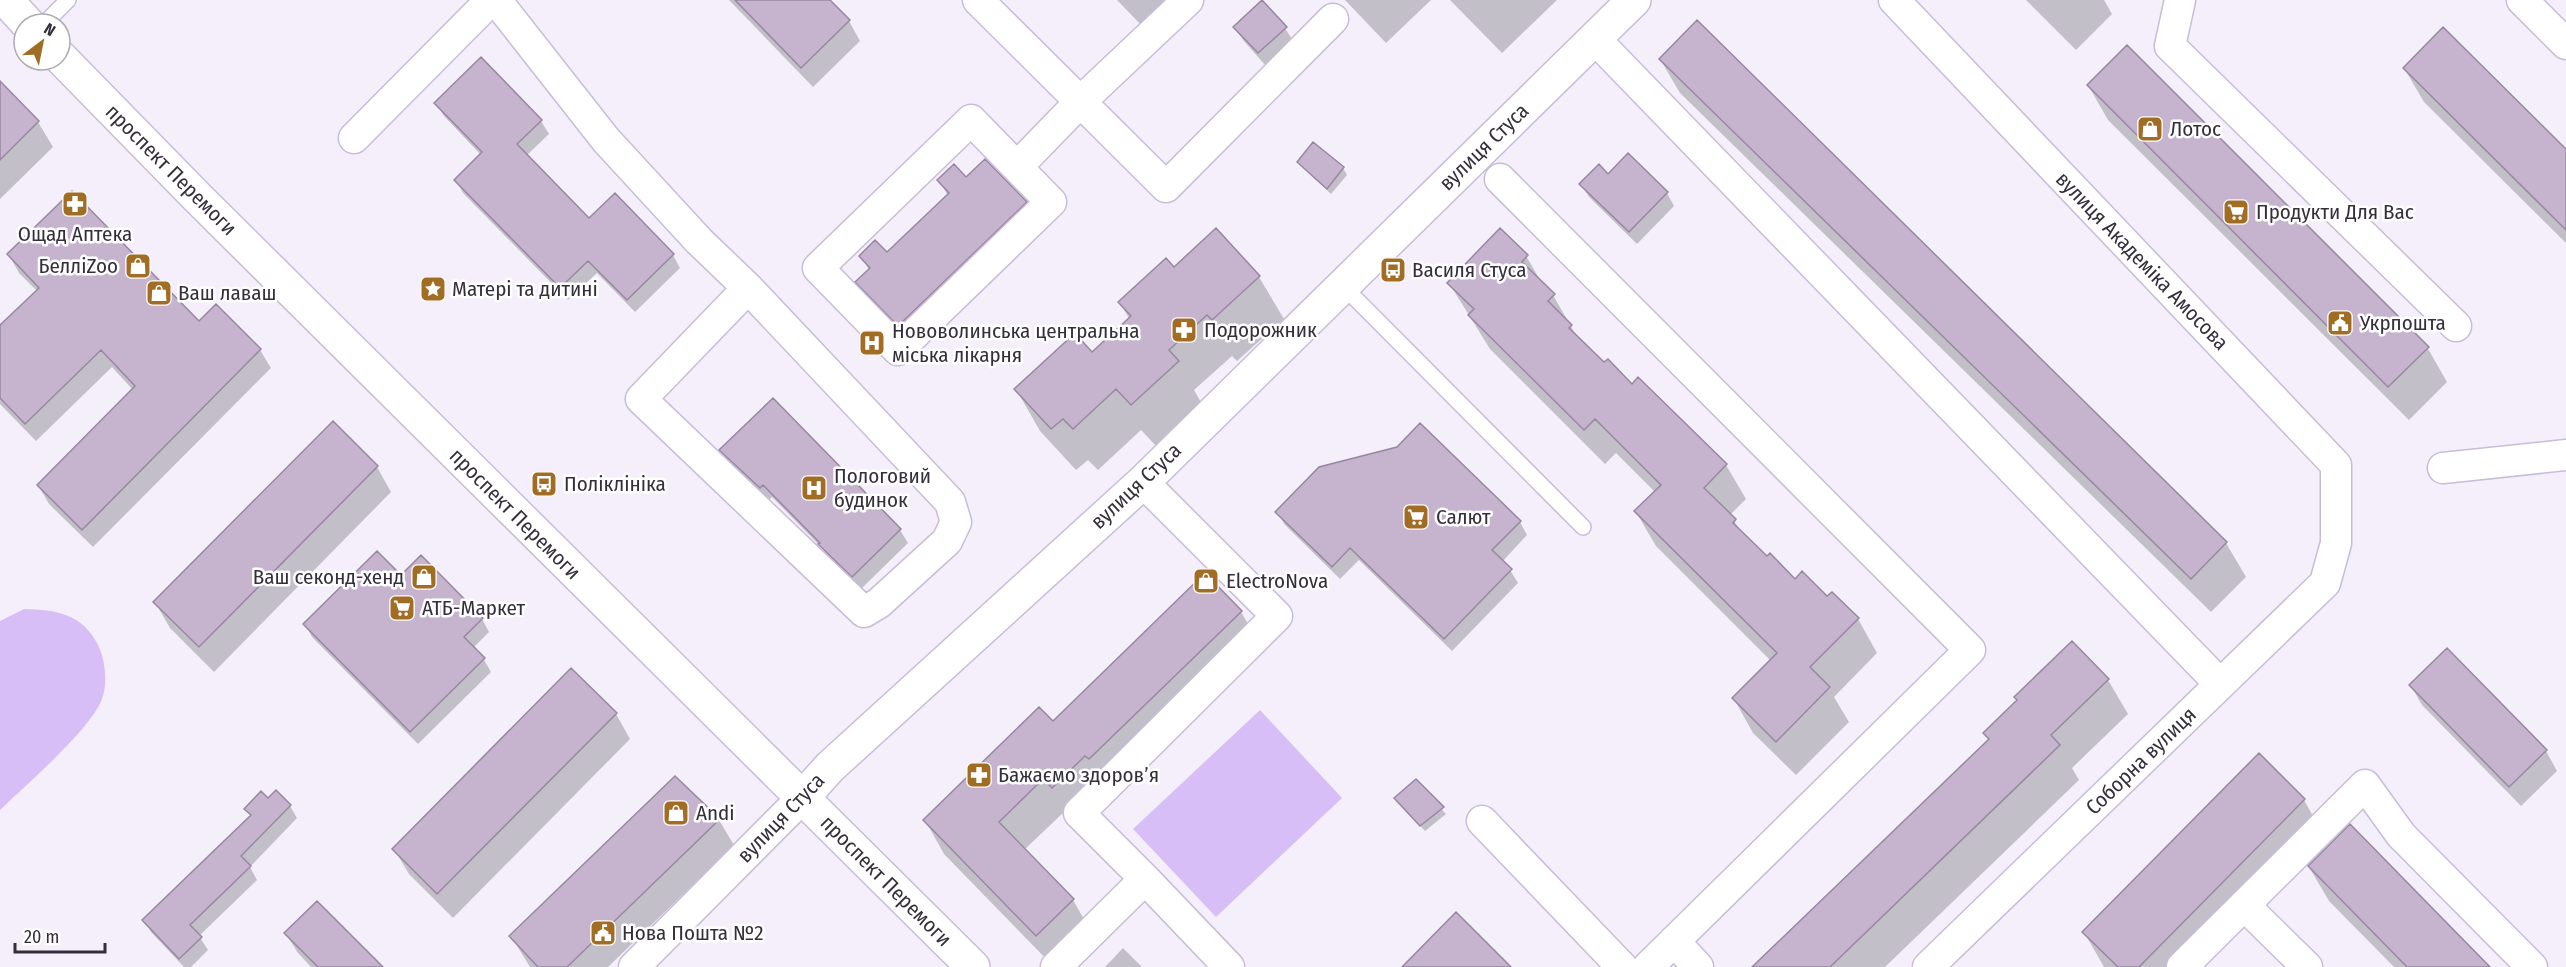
<svg xmlns="http://www.w3.org/2000/svg" width="2566" height="967" font-family="'Fira Sans Condensed',sans-serif">
  <style>
    .green { fill: #d7bef6 }
    .shadow { fill: #0003 }
    .building { fill: #c6b4cf; stroke: #9887a0; stroke-width: 1.5 }
    .lines { fill: none; stroke-linecap: round; stroke-linejoin: round }
    .lane-casing { stroke: #c9bcd9; stroke-width: 18 }
    .street-casing { stroke: #c9bcd9; stroke-width: 33 }
    .secondary-casing { stroke: #c9bcd9; stroke-width: 36 }
    .lane { stroke: #fff; stroke-width: 15 }
    .street { stroke: #fff; stroke-width: 30 }
    .secondary { stroke: #fff; stroke-width: 33 }
    .labels { text-anchor: middle; dominant-baseline: central; stroke-width: 5; stroke-linejoin: round; paint-order: stroke }
    .poi-label { font-size: 21px; fill: #342f3b; stroke: #fff; text-anchor: start }
    .street-label { font-size: 21px; fill: #342f3b; stroke: #fff }
  </style>
  <rect width="100%" height="100%" fill="#f4effb"/>
  <path class="green" d="M24,609C56,610 82,613 98,645C105,659 108,683 102,699C91,729 26,785 0,810V621Z
    M1260,710L1342,798L1216,917L1133,829Z"/>
  <path class="shadow" d="M729,0H828L849,21L860,41L813,87Z
    M1117,0H1174L1145,29Z
    M1345,0H1431L1386,43Z
    M1450,0H1557L1502,53Z
    M2026,0H2104L2112,14L2076,50Z
    M1235,27L1285,28L1293,41L1266,66L1243,40Z
    M1660,59L2226,543L2246,577L2211,612L1680,93Z
    M2404,68L2566,151V243L2424,102Z
    M0,83L38,122L53,147L0,199Z
    M2088,85L2427,347L2447,382L2409,420L2108,120Z
    M436,103L541,121L549,134L526,156L589,220L673,255L680,268L635,312L597,273L568,300L463,193L456,180L481,155L444,116Z
    M1313,144L1343,168L1347,175L1331,194L1303,168L1299,162Z
    M1608,176L1667,193L1674,206L1637,244L1589,197L1581,184Z
    M966,179L1025,203L1033,216L907,338L865,295L857,282L869,270L861,256L887,254L948,196L939,180Z
    M1216,230L1259,277L1284,319L1237,361L1232,356L1194,390L1202,404L1156,446L1141,430L1098,470L1088,460L1076,470L1040,431L1016,389L1092,354L1130,320L1120,303L1174,269Z
    M9,255L199,323L260,350L271,368L93,547L49,504L38,485L133,390L112,367L36,441L0,404V328L37,291L19,273Z
    M1526,256L1543,285L1553,295L1577,337L1604,364L1632,386L1638,379L1726,465L1746,499L1730,515L1744,536L1795,581L1827,598L1858,619L1877,653L1834,697L1849,722L1796,775L1753,733L1734,699L1771,661L1656,546L1636,512L1655,492L1616,453L1605,464L1490,349L1449,283Z
    M773,400L900,530L908,543L861,589L828,558L823,549L772,497L768,501L729,464L721,450Z
    M377,467L391,492L214,672L170,628L155,602Z
    M1277,512L1520,522L1527,535L1502,562L1510,570L1518,583L1452,651L1359,560L1340,579L1285,525Z
    M1205,575L1241,612L1261,646L1073,821L1064,812L1024,850L1073,900L1093,935L1054,967L944,854L925,820L1053,723Z
    M401,577L482,619L489,632L473,648L483,658L491,672L418,744L312,637L305,624Z
    M2447,650L2546,751L2557,771L2521,806L2422,705L2411,686Z
    M2108,680L2128,714L2072,768L2079,780L1885,967H1755L1990,740L1985,733Z
    M616,714L630,739L453,918L409,874L394,849Z
    M675,778L719,820L734,845L608,967H530L511,936Z
    M1416,781L1446,814L1425,831L1396,799Z
    M268,800L290,806L297,818L250,867L257,880L199,936L208,950L191,967H184L151,932L144,920L251,817L246,809Z
    M2304,800L2323,834L2192,967H2104L2084,932Z
    M2309,867L2488,967H2394L2329,901Z
    M286,934L381,967H311L298,953Z
    M1123,948L1142,967H1105Z"/>
  <path class="building" d="M735,0H830L850,20L801,68Z
    M1262,0L1287,27L1258,53L1233,27Z
    M1697,20L2227,542L2191,579L1659,59Z
    M2443,27L2566,149V230L2403,68Z
    M2127,45L2429,347L2388,387L2087,85Z
    M481,57L542,120L517,144L589,218L615,193L674,254L627,300L588,261L560,288L454,180L482,152L434,103Z
    M0,81L39,121L0,160Z
    M1313,142L1344,167L1327,189L1297,162Z
    M1628,153L1668,192L1629,232L1579,184L1599,164L1608,174Z
    M985,159L1027,202L898,326L855,282L870,268L859,256L875,240L887,252L949,193L937,180L954,164L966,177Z
    M72,191L199,321L216,304L261,349L82,530L37,485L135,386L101,350L25,424L0,398V325L39,288L7,254Z
    M1216,228L1260,276L1212,320L1207,315L1169,350L1179,361L1131,405L1116,389L1073,429L1063,419L1051,429L1014,389L1075,333L1092,352L1131,316L1118,302L1166,258L1174,267Z
    M1500,228L1528,255L1522,262L1555,294L1548,301L1572,325L1569,328L1604,362L1608,359L1632,384L1638,377L1727,464L1704,488L1736,519L1733,523L1767,556L1770,553L1795,579L1802,571L1827,596L1832,592L1859,618L1810,667L1830,687L1776,742L1732,698L1777,653L1634,511L1661,485L1595,419L1584,430L1468,315L1474,309L1447,283Z
    M773,398L901,529L852,577L818,544L820,543L763,485L760,488L719,450Z
    M333,421L378,466L199,647L153,602Z
    M1420,423L1521,521L1492,550L1512,569L1444,639L1350,548L1332,567L1275,512L1319,467L1397,447Z
    M377,551L401,575L421,555L483,618L464,637L485,658L410,732L303,624Z
    M1205,573L1242,611L1089,759L1085,756L1052,788L1043,779L999,822L1074,899L1036,936L923,820L1039,707L1053,721Z
    M2072,641L2109,679L2051,735L2060,745L1830,967H1752L1989,739L1983,733L2017,700L2014,697Z
    M2447,648L2547,750L2509,787L2409,685Z
    M571,668L617,713L437,894L392,849Z
    M2259,753L2305,799L2139,967H2118L2082,932Z
    M675,776L720,819L567,967H538L509,936Z
    M1416,779L1444,807L1420,826L1394,798Z
    M276,790L291,805L241,856L251,866L190,925L202,937L179,959L142,920L251,815L244,809L261,791L268,798Z
    M2350,824L2490,967H2407L2308,866Z
    M317,901L383,967H318L284,933Z
    M1456,912L1511,967H1402Z"/>
  <g class="lines">
    <g class="lane-casing">
      <path id="lane" d="M44,24L68,0
        M1342,285L1583,527"/>
    </g>
    <g class="street-casing">
      <path id="street" d="M496,0L606,140L699,241L748,288L950,502L956,522L947,541L879,603L864,612L641,399L748,288
        M978,0L1166,187L1333,19
        M1894,0L2336,465V543L2325,583L1928,967
        M2180,0L2170,46L2456,326
        M2522,0L2566,44
        M1595,39L2220,684
        M971,120L1051,202L898,350L818,268Z
        M354,138L491,0
        M1017,167L1080,102L1188,0
        M1500,179L1970,650L1648,967
        M2443,468L2566,455
        M1143,482L1277,616L1079,813L1145,879
        M1482,821L1622,967
        M2244,905L2307,967
        M1674,941L1698,967
        M634,967L803,797
        M1056,967L1145,879L1229,967
        M2182,967L2365,785L2401,835L2532,967"/>
    </g>
    <g class="secondary-casing">
      <path id="secondary" d="M6,0L28,24
        M60,57L198,198L973,967
        M803,797L830,767L1143,482L1634,0"/>
    </g>
    <use href="#lane" class="lane"/>
    <use href="#street" class="street"/>
    <use href="#secondary" class="secondary"/>
  </g>
  <defs>
    <g id="shop-square" transform="scale(1.35)"><rect x="-9" y="-9" width="18" height="18" rx="4" fill="#a16d25" stroke="#fff"/><path d="M-5-2.5h2.3a2.7 3.5 0 0 1 5.4 0H5L5.5 6h-11ZM-1.5-2.5h3a1.5 2.3 0 0 0-3 0Z" fill="#fff"/></g>
    <g id="pharmacy-square" transform="scale(1.35)"><rect x="-9" y="-9" width="18" height="18" rx="4" fill="#a16d25" stroke="#fff"/><path d="M-2-6h4v4h4v4h-4v4h-4v-4h-4v-4h4Z" fill="#fff"/></g>
    <g id="supermarket-square" transform="scale(1.35)"><rect x="-9" y="-9" width="18" height="18" rx="4" fill="#a16d25" stroke="#fff"/><path d="M-6-5.5h2.5l.6 2H6L4.5 2H-2.5L-4.4-4H-6ZM-1.5 3.2a1.3 1.3 0 1 0 .1 0ZM3 3.2a1.3 1.3 0 1 0 .1 0Z" fill="#fff"/></g>
    <g id="bus-square" transform="scale(1.35)"><rect x="-9" y="-9" width="18" height="18" rx="4" fill="#a16d25" stroke="#fff"/><path d="M-5-6H5V4H4V6H2V4H-2V6H-4V4H-5ZM-3.5-4V0h7V-4ZM-3.5 1.2v1.5H-2V1.2ZM2 1.2v1.5H3.5V1.2Z" fill="#fff"/></g>
    <g id="sight-square" transform="scale(1.35)"><rect x="-9" y="-9" width="18" height="18" rx="4" fill="#a16d25" stroke="#fff"/><path d="M0-6L1.8-2.2L6-1.7L2.9 1.2L3.7 5.4L0 3.3L-3.7 5.4L-2.9 1.2L-6-1.7L-1.8-2.2Z" fill="#fff"/></g>
    <g id="civic-square" transform="scale(1.35)"><rect x="-9" y="-9" width="18" height="18" rx="4" fill="#a16d25" stroke="#fff"/><path d="M-.6-6.5H3V-4.5H.6V-3L4-1V1h2V6H-6V1h2V-1L-.6-3ZM-1.2 2.5V6h2.4V2.5Z" fill="#fff"/></g>
    <g id="hospital-square" transform="scale(1.35)"><rect x="-9" y="-9" width="18" height="18" rx="4" fill="#a16d25" stroke="#fff"/><path d="M-5-5h3v3.5h4V-5h3V5h-3V1.5h-4V5h-3Z" fill="#fff"/></g>
  </defs>
  <g fill-rule="evenodd">
    <use href="#shop-square" x="2150" y="129"/>
    <use href="#pharmacy-square" x="75" y="204"/>
    <use href="#supermarket-square" x="2236" y="212"/>
    <use href="#shop-square" x="138" y="266"/>
    <use href="#bus-square" x="1393" y="270"/>
    <use href="#sight-square" x="433" y="289"/>
    <use href="#shop-square" x="159" y="293"/>
    <use href="#civic-square" x="2340" y="323"/>
    <use href="#pharmacy-square" x="1184" y="330"/>
    <use href="#hospital-square" x="872" y="343"/>
    <use href="#bus-square" x="544" y="484"/>
    <use href="#hospital-square" x="814" y="488"/>
    <use href="#supermarket-square" x="1416" y="517"/>
    <use href="#shop-square" x="424" y="577"/>
    <use href="#shop-square" x="1206" y="581"/>
    <use href="#supermarket-square" x="402" y="608"/>
    <use href="#pharmacy-square" x="979" y="775"/>
    <use href="#shop-square" x="676" y="813"/>
    <use href="#civic-square" x="603" y="933"/>
  </g>
  <g class="labels">
    <g class="poi-label">
      <text x="2170" y="129">Лотос</text>
      <text x="2256" y="212">Продукти Для Вас</text>
      <text x="75" y="234" text-anchor="middle">Ощад Аптека</text>
      <text x="118" y="266" text-anchor="end">БелліZoo</text>
      <text x="1412" y="270">Василя Стуса</text>
      <text x="452" y="289">Матері та дитині</text>
      <text x="178" y="293">Ваш лаваш</text>
      <text x="2360" y="323">Укрпошта</text>
      <text x="1204" y="330">Подорожник</text>
      <text x="892" y="331">Нововолинська центральна<tspan x="892" dy="24">міська лікарня</tspan></text>
      <text x="834" y="476">Пологовий<tspan x="834" dy="24">будинок</tspan></text>
      <text x="564" y="484">Поліклініка</text>
      <text x="1436" y="517">Салют</text>
      <text x="404" y="577" text-anchor="end">Ваш секонд-хенд</text>
      <text x="1226" y="581">ElectroNova</text>
      <text x="422" y="608">АТБ-Маркет</text>
      <text x="998" y="775">Бажаємо здоровʼя</text>
      <text x="696" y="813">Andi</text>
      <text x="622" y="933">Нова Пошта №2</text>
    </g>
    <g class="street-label">
      <text transform="translate(1484 147) rotate(-44)">вулиця Стуса</text>
      <text transform="translate(171 170) rotate(45)">проспект Перемоги</text>
      <text transform="translate(2142 261) rotate(46)">вулиця Академіка Амосова</text>
      <text transform="translate(1136 486) rotate(-43)">вулиця Стуса</text>
      <text transform="translate(515 514) rotate(45)">проспект Перемоги</text>
      <text transform="translate(2141 761) rotate(-44)">Соборна вулиця</text>
      <text transform="translate(781 818) rotate(-46)">вулиця Стуса</text>
      <text transform="translate(886 881) rotate(45)">проспект Перемоги</text>
    </g>
  </g>
  <g transform="translate(42 42) rotate(32)"><circle r="28" fill="#ffffff" stroke="#aeacb1" stroke-width="1.5"/>
  <path d="M0-4.5L10 22L0 15L-10 22Z" fill="#a16d25"/>
  <text y="-9" font-size="16" font-weight="bold" text-anchor="middle" fill="#342f3b">N</text>
  </g>
  <path d="M15 943v9h90v-9" fill="none" stroke="#342f3b" stroke-width="3"/>
  <text x="24" y="943" font-size="18" fill="#342f3b" stroke="#ffffff" stroke-width="4.5" paint-order="stroke">20 m</text>
</svg>
